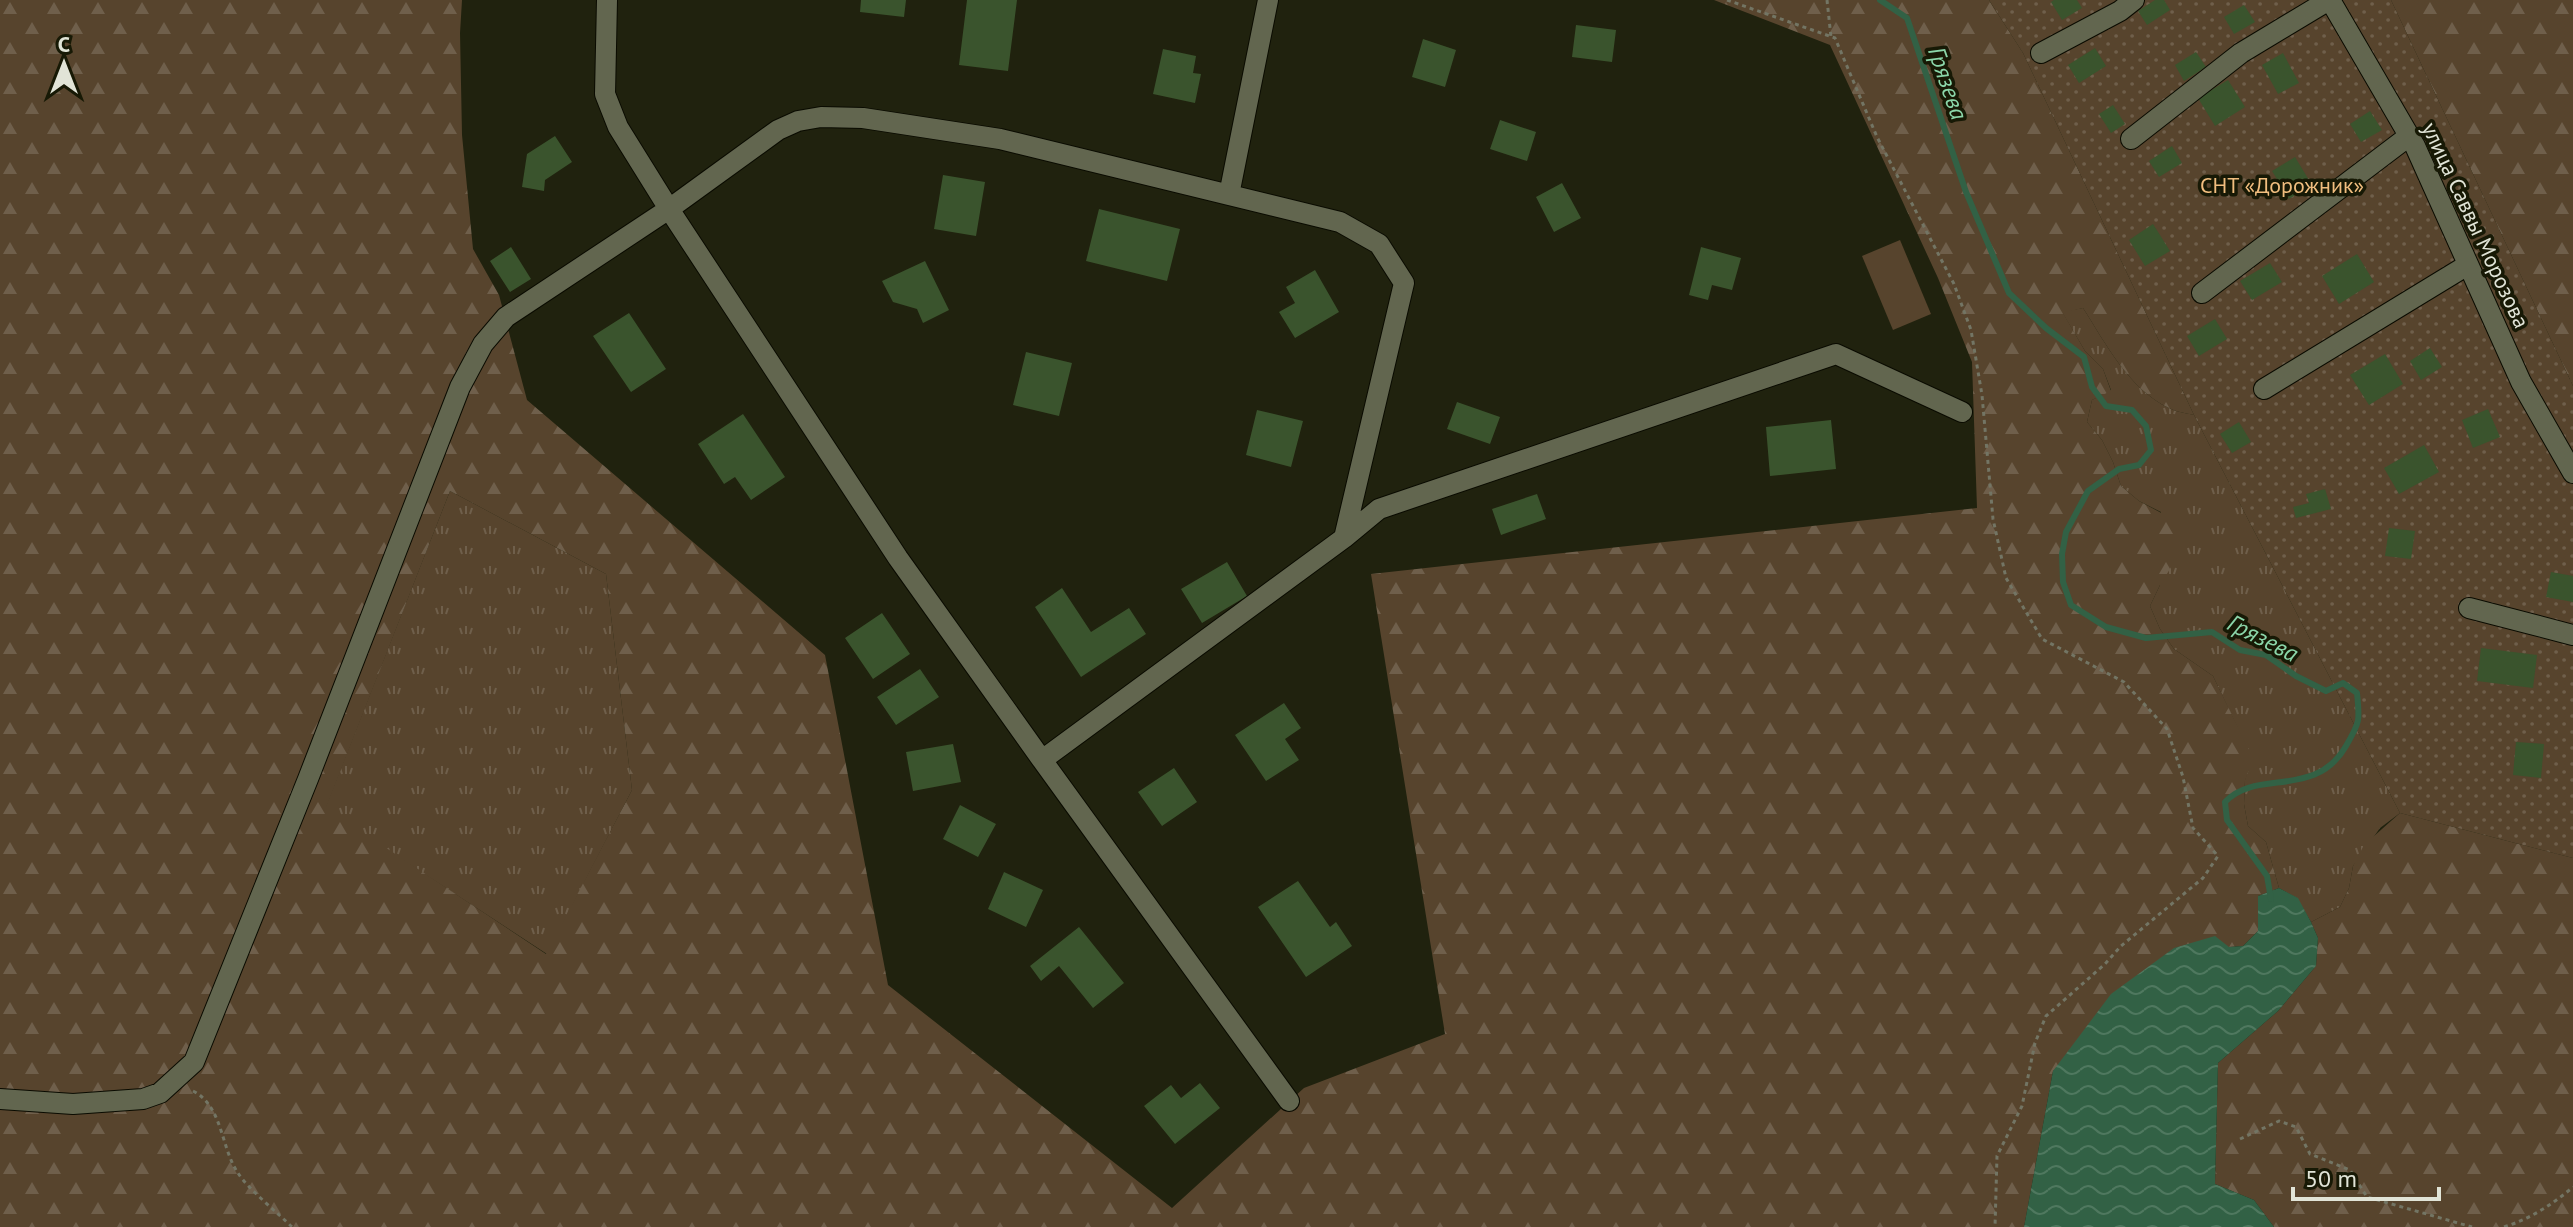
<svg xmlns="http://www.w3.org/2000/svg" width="2573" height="1227" font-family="'PT Sans',sans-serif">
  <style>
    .grass { fill: url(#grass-tufts) }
    .forest { fill: url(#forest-firs); fill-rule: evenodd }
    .garden { fill: url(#garden-dots) }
    .pitch { fill: #57442d }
    .water { fill: url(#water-waves) }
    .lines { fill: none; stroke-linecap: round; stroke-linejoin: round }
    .stream { stroke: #326145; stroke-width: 6 }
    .building { fill: #3a542d }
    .minor-casing { stroke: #0a0b00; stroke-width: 22 }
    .path { stroke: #737564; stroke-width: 3; stroke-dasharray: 4 4; stroke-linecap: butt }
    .minor { stroke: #62664f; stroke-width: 20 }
    .labels { text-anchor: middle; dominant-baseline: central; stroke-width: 7; stroke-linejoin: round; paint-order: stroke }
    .park-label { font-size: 22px; fill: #f1be7f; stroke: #171905 }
    .street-label { font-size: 22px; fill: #e1e4d7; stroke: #171905 }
    .water-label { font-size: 24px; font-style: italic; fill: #8bd6a9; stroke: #171905 }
  </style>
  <defs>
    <pattern id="grass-tufts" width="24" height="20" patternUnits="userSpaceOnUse" patternTransform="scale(2)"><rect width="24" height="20" fill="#57442d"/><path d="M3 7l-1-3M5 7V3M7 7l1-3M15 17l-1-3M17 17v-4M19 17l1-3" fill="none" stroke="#6f5f4b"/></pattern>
    <pattern id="forest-firs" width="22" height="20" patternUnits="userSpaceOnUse" patternTransform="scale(2)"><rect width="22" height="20" fill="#57442d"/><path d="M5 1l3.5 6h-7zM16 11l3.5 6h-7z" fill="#6f5f4b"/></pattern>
    <pattern id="garden-dots" width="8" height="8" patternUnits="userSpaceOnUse" patternTransform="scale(2)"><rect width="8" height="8" fill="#57442d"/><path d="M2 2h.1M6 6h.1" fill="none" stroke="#6f5f4b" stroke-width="1.8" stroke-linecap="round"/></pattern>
    <pattern id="water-waves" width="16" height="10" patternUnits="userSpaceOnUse" patternTransform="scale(2)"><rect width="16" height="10" fill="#326145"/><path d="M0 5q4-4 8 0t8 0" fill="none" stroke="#4f785f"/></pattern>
  </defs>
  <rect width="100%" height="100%" fill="#20220e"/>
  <path class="grass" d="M2083,308C2106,344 2129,389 2169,408C2176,412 2186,413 2194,415L2400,813L2380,828L2353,866L2349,888L2340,907L2311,922L2297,898L2279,888L2266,842L2248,826L2244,804L2245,780L2252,758L2213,676L2174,649L2160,629L2150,606L2160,585L2161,512L2139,501L2121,486L2113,462L2102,440L2087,422L2092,400L2111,390L2103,369L2085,351L2062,312Z
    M450,491L606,574L632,790L547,954L325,809Z"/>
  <path class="forest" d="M0,0H462L460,33L462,135L473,249L499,295L527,400L825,655L888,985L1172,1208L1304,1088L1445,1034L1371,574L1977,508L1972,362L1938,278L1830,45L1714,0H1989L2023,53L2194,415C2186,413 2176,412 2169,408C2129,389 2106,344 2083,308L2063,313L2085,351L2103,369L2111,391L2092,400L2087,422L2102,440L2113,462L2121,486L2139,501L2182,524L2183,548L2160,585L2150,606L2160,629L2174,649L2213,676L2253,758L2245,781L2244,804L2248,826L2266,842L2279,888L2258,896V931L2243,946L2229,947L2053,1071L2024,1227H0ZM450,491L606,574L632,790L546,954L326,808Z
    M2391,0H2573V386Z
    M2400,813L2573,858V1227H2274L2254,1200L2215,1184L2218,1063L2278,1011L2316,966L2318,938L2311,922L2340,907L2349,888L2353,866L2364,845Z"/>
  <path class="garden" d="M1989,0H2391L2573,386V858L2400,813L2194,415L2023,53Z"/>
  <path class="pitch" d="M1900,240L1931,314L1893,330L1862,256Z"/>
  <path class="water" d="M2279,888L2298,898L2311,922L2318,938L2316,966L2278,1011L2218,1063L2215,1184L2254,1200L2274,1227H2024L2053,1071L2111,994L2174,948L2215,936L2229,947L2243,946L2258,931V896Z"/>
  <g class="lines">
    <path class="stream" d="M1880,0L1907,18L1966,192L2009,293L2046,328L2084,357L2092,387L2106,406L2132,410L2146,426L2151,450L2139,465L2119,469L2088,491L2066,532L2062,554L2063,582L2071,605L2106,627L2146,638L2212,632L2240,650L2266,655L2296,676L2326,691L2343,683L2357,693C2360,721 2360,722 2346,746C2315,800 2257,768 2225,802L2227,820L2267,876L2271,899"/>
  </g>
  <path class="building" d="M861,0H906L904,17L860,12Z
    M967,0H1017L1008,71L959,65Z
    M2054,0H2077L2082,8L2062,20L2051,2Z
    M2155,0H2164L2170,10L2147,25L2138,11Z
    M2244,5L2255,22L2234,34L2224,17Z
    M1576,25L1616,30L1612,62L1572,57Z
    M1423,39L1456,50L1445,87L1412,77Z
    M2095,48L2106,66L2079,83L2068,65Z
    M1163,49L1196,56L1193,73L1201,74L1195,103L1153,94Z
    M2196,52L2206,67L2184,81L2175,65Z
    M2283,53L2299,83L2278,94L2262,65Z
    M2228,80L2245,107L2215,126L2198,98Z
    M2113,105L2125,124L2111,133L2099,114Z
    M2370,111L2382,130L2361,142L2350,124Z
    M1500,120L1536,132L1527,161L1490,149Z
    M555,136L572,162L545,180L544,191L522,187L527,154Z
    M2172,146L2182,163L2159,177L2149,161Z
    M2295,157L2312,185L2289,199L2272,171Z
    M943,175L985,182L976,236L934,229Z
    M1562,183L1581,218L1554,232L1536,197Z
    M1099,209L1180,229L1167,281L1086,261Z
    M2153,224L2170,251L2145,266L2129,240Z
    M511,247L531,279L510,292L490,261Z
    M1701,247L1741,258L1732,290L1712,285L1708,300L1689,295Z
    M2357,254L2374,282L2339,304L2322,276Z
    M925,261L949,310L923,323L917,309L893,302L882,281Z
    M2270,263L2282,282L2252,300L2240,281Z
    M1315,270L1339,312L1295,338L1279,312L1295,303L1286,287Z
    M629,313L666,369L631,392L593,336Z
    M2215,319L2227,339L2199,356L2187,336Z
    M2430,348L2442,367L2421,380L2410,361Z
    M1026,352L1072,363L1059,416L1013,405Z
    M2385,354L2403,384L2369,405L2350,375Z
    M1457,402L1500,417L1490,444L1447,429Z
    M2488,409L2500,437L2473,448L2462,420Z
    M1257,410L1303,421L1291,467L1246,455Z
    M743,414L785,477L751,500L735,477L724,484L698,444Z
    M1831,420L1836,469L1770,476L1766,427Z
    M2239,422L2251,442L2232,453L2220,434Z
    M2424,445L2439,472L2399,494L2384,468Z
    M2325,489L2331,509L2296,518L2293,507L2309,503L2306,494Z
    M1537,494L1546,519L1501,535L1492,509Z
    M2389,528L2415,531L2411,559L2385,556Z
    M1227,562L1247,596L1202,623L1181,589Z
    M2551,572L2573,576V602L2546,597Z
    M1062,588L1091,632L1129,608L1146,634L1081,677L1035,607Z
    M882,613L910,654L873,679L845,638Z
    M2481,648L2537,655L2533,688L2477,681Z
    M920,669L939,697L896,725L877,697Z
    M1284,703L1301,728L1285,739L1299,760L1266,781L1235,735Z
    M2516,742L2544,744L2541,778L2513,775Z
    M953,744L961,782L913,791L906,752Z
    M1174,768L1197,802L1162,826L1138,792Z
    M960,805L996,824L978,857L943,839Z
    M1004,872L1043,890L1026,927L988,909Z
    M1298,881L1330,927L1336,922L1352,946L1306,977L1258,907Z
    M1079,927L1124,983L1093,1008L1059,966L1041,981L1030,966Z
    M1200,1083L1220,1108L1175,1144L1144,1106L1171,1085L1181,1098Z"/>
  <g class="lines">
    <g class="minor-casing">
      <path id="minor" d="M607,0L605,94L618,127L669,209L898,558L1042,760
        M2330,0L2415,146L2521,382L2573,473
        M2041,53L2120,11L2134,0
        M2131,139L2241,53L2329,0
        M1229,195L1268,0
        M2202,293L2409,136
        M2264,389L2461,269
        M1344,538L1379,509L1836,354L1962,412
        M2469,608L2573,635
        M0,1099L73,1104L143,1099L160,1093L194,1062L308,779L460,387L483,344L506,317L669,209L778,130L798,121L821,117L863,118L1000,139L1340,222L1379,244L1404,283L1344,538L1042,760L1289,1101"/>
    </g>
    <path class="path" d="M1727,0L1835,38L1877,137L1954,284L1971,330L1982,395L1993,519L2006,578L2042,639L2124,682L2167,729L2183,777L2193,828L2218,856L2203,878L2121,946L2105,964L2046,1016L2035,1043L2022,1106L1997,1156L1995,1227
      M1827,0L1831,37
      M193,1091C223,1106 221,1149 238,1173C247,1188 279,1214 292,1227
      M2240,1139L2279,1121L2296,1127L2310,1154L2350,1170L2367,1197L2472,1227
      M2504,1227C2530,1219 2553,1204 2573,1187"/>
    <use href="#minor" class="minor"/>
  </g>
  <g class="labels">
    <g class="park-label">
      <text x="2282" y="185">СНТ «Дорожник»</text>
    </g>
    <g class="street-label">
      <text transform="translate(2476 225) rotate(65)">улица Саввы Морозова</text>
    </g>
    <g class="water-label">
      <text transform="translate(1948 83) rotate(71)">Грязева</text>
      <text transform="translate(2263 638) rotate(27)">Грязева</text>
    </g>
  </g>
  <g transform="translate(64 64)" stroke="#171905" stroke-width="6" paint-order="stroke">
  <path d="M0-6L14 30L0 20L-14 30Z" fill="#e1e4d7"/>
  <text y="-12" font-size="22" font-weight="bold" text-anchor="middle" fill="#e1e4d7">С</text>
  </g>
  <path d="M2293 1187v12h146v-12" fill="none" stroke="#e1e4d7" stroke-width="4"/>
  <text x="2305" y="1187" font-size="24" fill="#e1e4d7" stroke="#171905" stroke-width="6" paint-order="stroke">50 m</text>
</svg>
